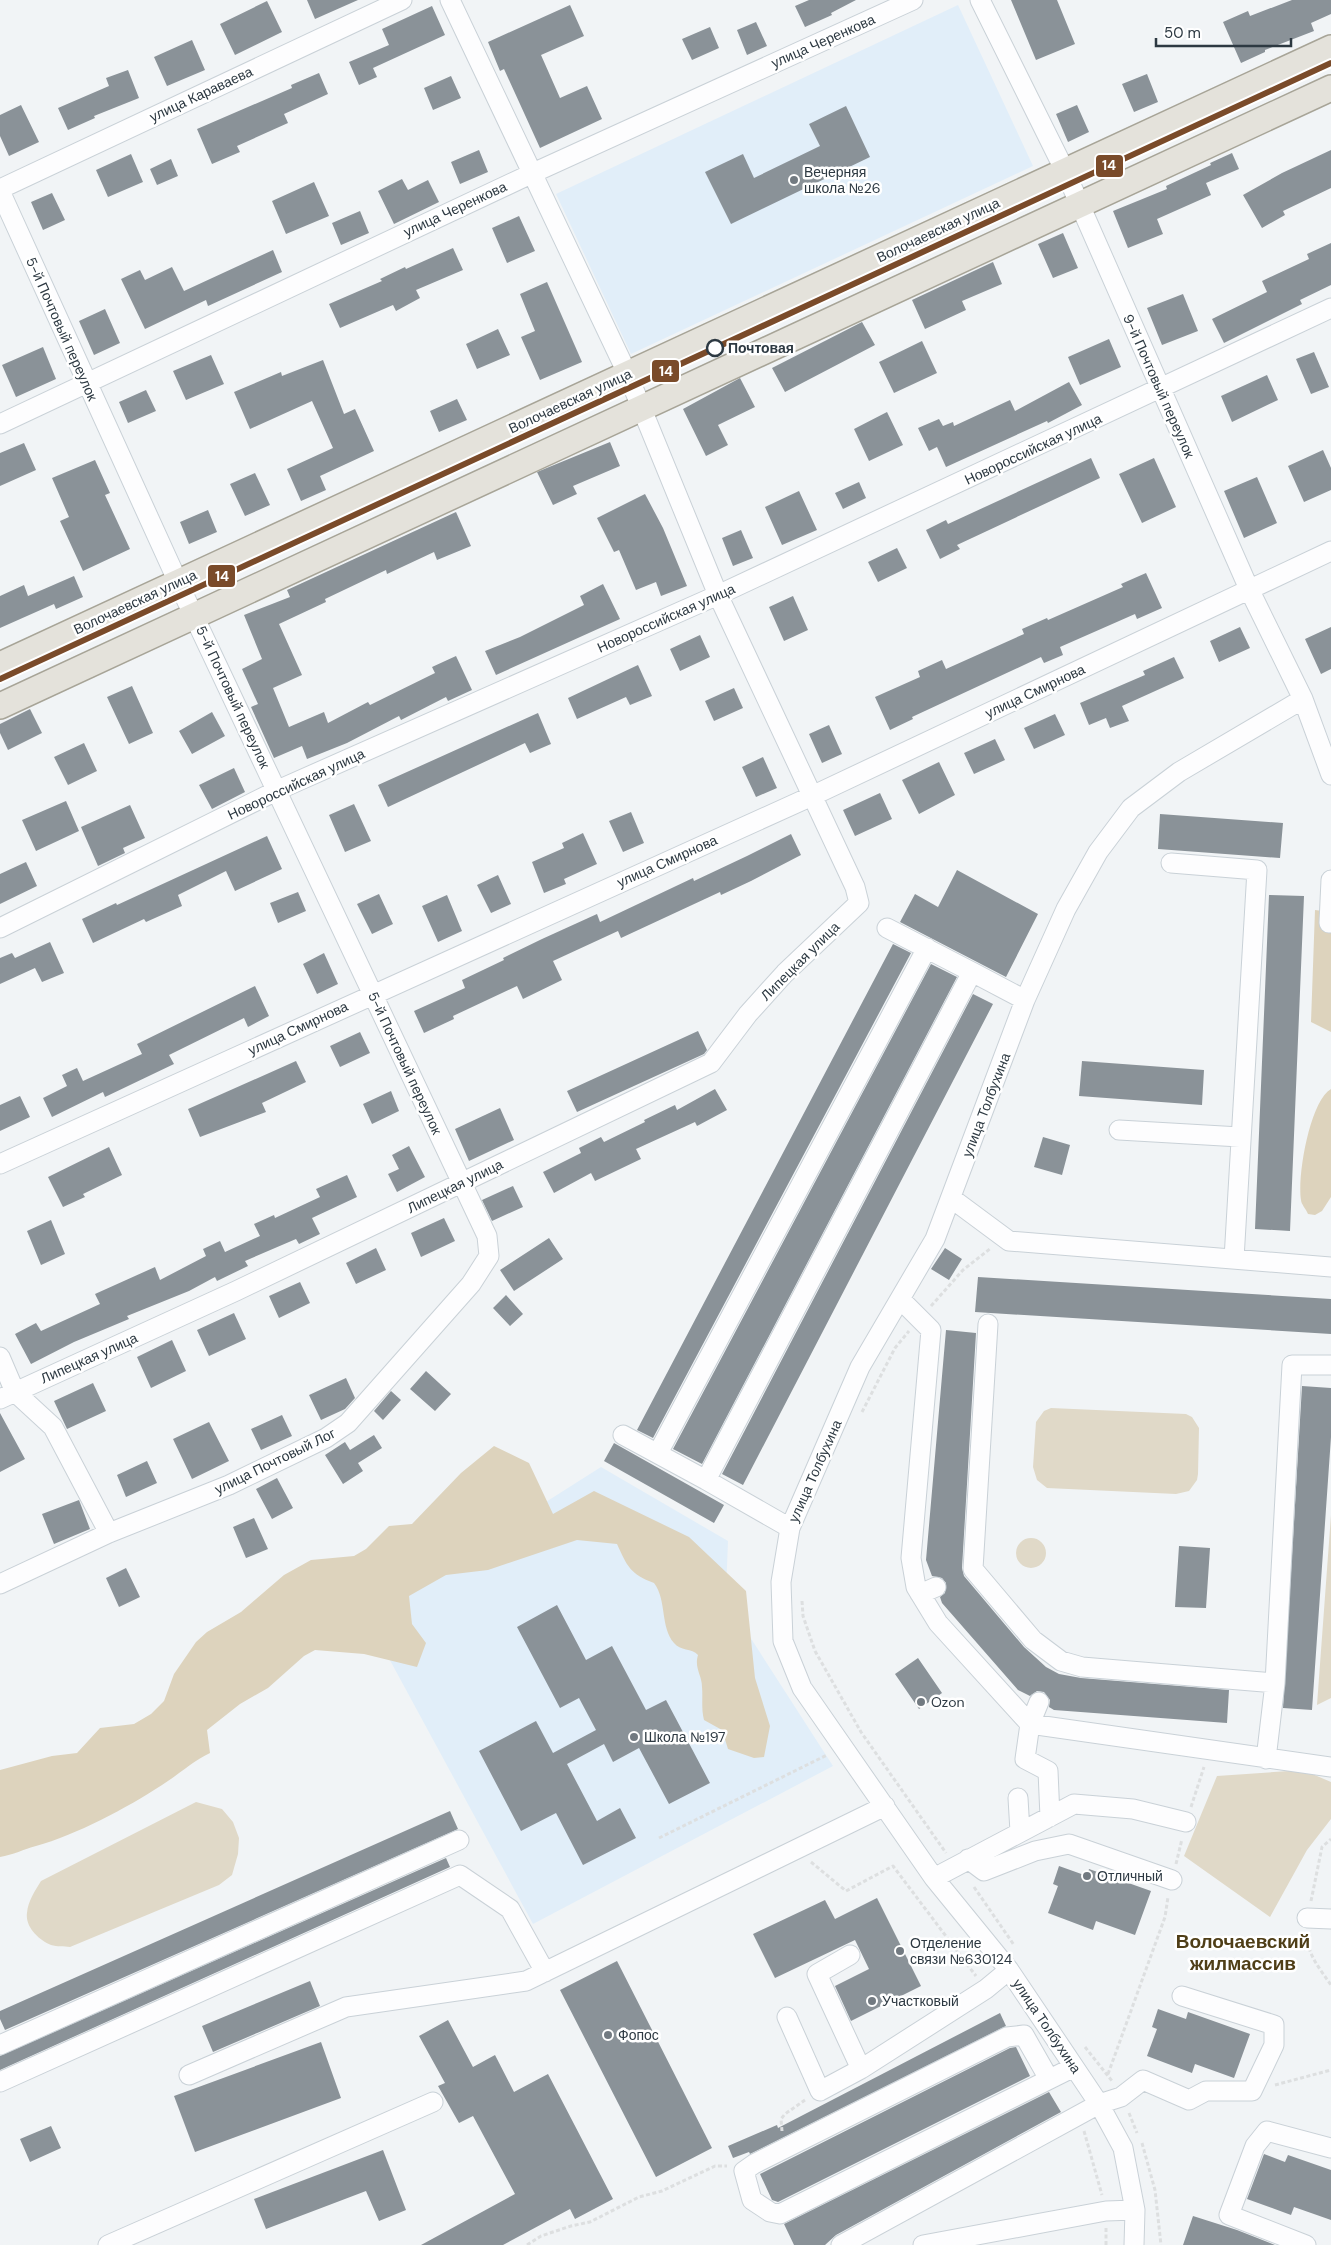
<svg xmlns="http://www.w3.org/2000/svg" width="1331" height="2245" font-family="'DM Sans',sans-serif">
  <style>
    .built { fill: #e1eef9 }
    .green { fill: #e0d9c8 }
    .forest { fill: #ddd3bd }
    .building { fill: #8a9298 }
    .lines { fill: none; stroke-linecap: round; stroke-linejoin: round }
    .minor-casing { stroke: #c9d1d7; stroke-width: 21 }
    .major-casing { stroke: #a7a497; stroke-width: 28 }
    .path { stroke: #dddfe0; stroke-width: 3; stroke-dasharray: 4 2.5; stroke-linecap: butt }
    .minor { stroke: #fdfdfe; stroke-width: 19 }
    .major { stroke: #e4e2db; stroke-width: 25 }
    .tram-1-casing { stroke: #fff; stroke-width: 10 }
    .tram-1 { stroke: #7a4b2a; stroke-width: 6 }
    .poi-dot { fill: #727a81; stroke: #fff; stroke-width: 2 }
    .stop-dot { fill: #fff; stroke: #2d3942; stroke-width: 2.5 }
    .labels { text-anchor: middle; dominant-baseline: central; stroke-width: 5; stroke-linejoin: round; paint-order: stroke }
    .street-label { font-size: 14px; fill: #2d3942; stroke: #fff }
    .poi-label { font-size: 14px; fill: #2d3942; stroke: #fff; text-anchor: start }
    .stop-label { font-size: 14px; font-weight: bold; fill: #2d3942; stroke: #fff; text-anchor: start }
    .district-label { font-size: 19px; font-weight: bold; fill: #4f3e17; stroke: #fff }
    .line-badge { stroke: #fff; stroke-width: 2 }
    .badge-label { font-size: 14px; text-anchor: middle; font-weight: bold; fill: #fff }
  </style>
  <rect width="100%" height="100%" fill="#f1f4f6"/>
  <path class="built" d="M958,5L1033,166L631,354L556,194Z
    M601,1467L728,1541L726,1592L750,1637L833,1766L533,1924L366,1616Z"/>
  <path class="green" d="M1051,1408L1186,1414L1192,1417L1199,1428L1198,1474L1197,1480L1189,1491L1176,1494L1047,1488L1037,1480L1033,1467L1036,1422L1044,1411Z
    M1331,1515V1698L1317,1705Z
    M1016 1553a15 15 0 1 1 30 0a15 15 0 1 1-30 0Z
    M1303,1770L1331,1782V1819L1307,1850L1270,1917L1184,1856L1217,1776Z
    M196,1802L222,1809L233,1822L239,1838L238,1854L232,1875L219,1885L70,1947C64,1946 57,1947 51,1945C39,1940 25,1927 27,1913C28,1901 35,1891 41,1881Z"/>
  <path class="forest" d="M1315,910L1331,912V1032L1311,1022Z
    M1331,1089V1197L1322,1211L1315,1215L1308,1214C1306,1209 1301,1204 1301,1200C1297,1176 1310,1101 1331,1089Z
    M494,1446L529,1463L553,1514L594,1491L689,1537L746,1591L755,1678L770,1726L764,1757L754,1758L728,1749L722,1730L704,1720C701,1708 703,1698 702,1687C702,1675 694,1668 698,1655C692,1648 680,1651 674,1643C660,1627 667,1600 654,1583C630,1574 627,1566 617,1544L577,1540L488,1570L446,1575L409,1596L412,1624L426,1643L417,1667L364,1654L315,1650L304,1656L268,1688L240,1704L207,1730L210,1753C193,1761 178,1775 162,1785C127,1808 76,1835 36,1846C24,1849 13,1855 0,1857V1770L52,1756L77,1753L100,1728L134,1724L151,1714L164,1701L174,1674L196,1642L207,1632L241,1612L284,1575L311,1560L354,1556L366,1549L389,1526L412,1524L461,1473Z"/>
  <path class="building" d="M307,0H358L315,19Z
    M809,0H856L831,13L832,15L805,27L795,6Z
    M1011,0H1057L1075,44L1036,60Z
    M1292,0H1331V14L1311,23L1314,31L1265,50V52L1241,63L1223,22L1248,11L1250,16Z
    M267,1L282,32L235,55L220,24Z
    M570,5L584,36L541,55L560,98L587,86L602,119L540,148L504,69L500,71L488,42Z
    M432,6L445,35L373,68L377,77L359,85L349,62L389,45L382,29Z
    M756,22L767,46L747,55L737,30Z
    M710,27L719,48L692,60L682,39Z
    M192,40L205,70L167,86L154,57Z
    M128,70L139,98L94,116L95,118L68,130L58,108L109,86L106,78Z
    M319,73L328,94L284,114L288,123L237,146L240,152L212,164L197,129L292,88L291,85Z
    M1147,74L1158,102L1134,112L1122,84Z
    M451,76L461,98L433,110L424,88Z
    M21,105L39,142L9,156L0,136V115Z
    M1077,105L1089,132L1068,142L1056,114Z
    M846,106L870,157L731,224L705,172L743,154L754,178L820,146L809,124Z
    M479,150L488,172L460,184L451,162Z
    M1331,150V188L1283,211L1285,215L1262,228L1243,195L1282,173Z
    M1232,153L1239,169L1206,183L1211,195L1157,219L1163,234L1128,248L1113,211L1167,189L1166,186L1211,165L1210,163Z
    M131,154L143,182L108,197L96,170Z
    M171,159L178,176L157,185L150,169Z
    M402,179L408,190L428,180L439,202L394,224L378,191Z
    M314,182L329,216L286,234L272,201Z
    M52,193L65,220L43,230L31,202Z
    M360,211L369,233L341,245L332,223Z
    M519,216L535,251L507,263L492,228Z
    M1063,233L1078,268L1053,278L1038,244Z
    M1331,243V285L1300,300L1302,304L1224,343L1212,319L1267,292L1262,281L1309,259L1307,254Z
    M453,248L463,270L416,290L420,298L396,311L393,305L340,328L329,304L382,281L380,279L405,267L406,269Z
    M273,250L282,272L208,306L206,300L145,329L121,279L140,270L145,280L172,267L184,291Z
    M993,262L1002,284L962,301L966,310L925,329L912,300Z
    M547,282L582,362L540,380L521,337L535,331L520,294Z
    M1183,294L1198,331L1162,345L1147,308Z
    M105,309L120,343L94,355L79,321Z
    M862,322L875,345L785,392L772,368Z
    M498,329L510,355L477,369L466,344Z
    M1109,339L1121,367L1080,385L1068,357Z
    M922,341L937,373L894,393L879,362Z
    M43,347L56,379L16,397L2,365Z
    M1314,352L1329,387L1311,394L1296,359Z
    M211,355L224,384L186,400L173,371Z
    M323,360L344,414L355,409L374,451L320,476L326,490L301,501L287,469L333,448L312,401L250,429L234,392L281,372L282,376Z
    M1267,375L1278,400L1232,422L1221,396Z
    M740,378L755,407L718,425L728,445L706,456L683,409Z
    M1069,382L1082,405L1048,423L1047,421L946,467L937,447L929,451L918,428L939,419L943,426L953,422L954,426L1010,400L1015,411Z
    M146,390L156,411L128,423L119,402Z
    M457,399L467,420L439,432L430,411Z
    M887,412L903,445L869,461L854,429Z
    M610,442L620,466L573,486L577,494L553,505L537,472Z
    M24,443L36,470L0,486V453Z
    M1323,450L1331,468V490L1304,502L1288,466Z
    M1091,458L1100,478L957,545L960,549L940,559L926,530L946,520L948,524Z
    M1154,458L1176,507L1142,523L1119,474Z
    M95,460L110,493L105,495L130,549L83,571L60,521L69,517L52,478Z
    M255,473L270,505L245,516L230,484Z
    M1257,477L1277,523L1244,538L1224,491Z
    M859,482L866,498L843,509L835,493Z
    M799,491L817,530L782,545L765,507Z
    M645,494L663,528L687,586L661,596L656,582L636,590L619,550L614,552L597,518Z
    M208,510L217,532L189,544L180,522Z
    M456,512L471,546L437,560L434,552L387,574L386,570L325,599L326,602L279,624L302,675L273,688L289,727L324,712L328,723L368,702L370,705L435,673L432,667L456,656L472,690L448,701L446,697L401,720L399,716L347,743L307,759L302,746L274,758L251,707L258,704L242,669L262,659L244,615L290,597L287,590Z
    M741,530L753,558L733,566L722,538Z
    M897,548L907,568L878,582L868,562Z
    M1146,573L1162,608L1137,619L1135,614L1060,647L1063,655L1044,663L1041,657L912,717L913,719L890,730L875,697L920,677L918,671L942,660L946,669L1024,634L1022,629L1047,618L1048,620L1123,587L1121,584Z
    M74,576L83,597L56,609L54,604L0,628V596L24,585L28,596Z
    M603,584L620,619L496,675L485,651L520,637L584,605L580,596Z
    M793,596L808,630L784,641L769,607Z
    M1240,627L1250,648L1219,662L1210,641Z
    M1331,627V669L1321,674L1305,639Z
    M700,635L710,657L680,671L670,649Z
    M1174,657L1184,678L1122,706L1129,721L1110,728L1106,718L1089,725L1080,703L1145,675L1143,671Z
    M638,665L652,696L630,705L626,697L577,719L568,698Z
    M132,686L153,733L129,744L107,697Z
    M734,688L743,708L714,721L705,701Z
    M30,709L42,733L8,750L0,733V724Z
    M212,712L225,736L192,754L179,731Z
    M538,713L551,744L530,753L525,743L388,807L378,785Z
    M1055,714L1065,735L1034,749L1024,728Z
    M829,725L842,754L822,763L809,734Z
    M995,739L1005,760L974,774L964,753Z
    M84,743L97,771L68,785L54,757Z
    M763,757L777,788L756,797L742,767Z
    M939,762L955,795L919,814L902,780Z
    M234,768L245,792L212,809L199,785Z
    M880,793L892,819L855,836L843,810Z
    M66,801L79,831L36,851L22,820Z
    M354,804L371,841L345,852L329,815Z
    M130,805L145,838L123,848L125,853L98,866L81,827Z
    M631,812L644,843L623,852L609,821Z
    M1160,814L1283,823L1280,858L1158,849Z
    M583,833L597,864L564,879L566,884L544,893L532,862L564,848L562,843Z
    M791,834L801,855L751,881L721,895L720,892L621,938L618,931L553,961L562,980L523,999L517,986L453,1016L454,1019L424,1033L414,1011L465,988L462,980L504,960L503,958L542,939L597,914L600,922L693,878L694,881L747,856Z
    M267,836L282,869L235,891L226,871L178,895L182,906L146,922L144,919L93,943L82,919L116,903L117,905Z
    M26,862L37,886L0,904V874Z
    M957,870L1038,914L1006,977L900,922L915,894L938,907Z
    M498,875L511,904L491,913L477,885Z
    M298,892L306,911L278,923L270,903Z
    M379,894L393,924L372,934L357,904Z
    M447,895L462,931L438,942L422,906Z
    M1269,895L1304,896L1290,1231L1255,1229Z
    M50,942L64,973L42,982L35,968L0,984V958L12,953L15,958Z
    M893,944L911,953L653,1438L637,1430Z
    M324,953L338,984L317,994L303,964Z
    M931,964L957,977L702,1464L673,1449Z
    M255,986L269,1016L248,1027L244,1018L169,1055L174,1064L105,1097L103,1092L52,1117L43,1098L67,1086L62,1075L77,1068L83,1081L142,1054L137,1044Z
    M973,994L993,1004L743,1485L722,1474Z
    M698,1031L707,1050L704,1054L577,1112L567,1091Z
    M360,1032L370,1053L340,1067L330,1046Z
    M296,1061L306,1082L262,1103L266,1112L200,1137L188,1109Z
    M1082,1061L1204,1070L1202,1105L1079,1096Z
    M715,1089L727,1110L697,1126L695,1122L636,1149L641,1159L595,1181L591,1173L554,1193L543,1172L581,1153L579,1148L601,1137L604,1142L645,1122L644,1120L675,1105L677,1110Z
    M391,1091L399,1111L372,1124L363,1104Z
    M20,1096L30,1117L0,1131V1105Z
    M500,1108L514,1140L469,1161L455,1129Z
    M1043,1137L1070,1145L1062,1175L1034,1167Z
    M409,1146L425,1177L397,1192L388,1174L399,1169L392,1155Z
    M109,1147L122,1175L83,1194L85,1197L63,1207L48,1177Z
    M347,1175L357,1197L312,1218L320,1234L299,1244L296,1239L245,1261L248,1266L217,1281L215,1277L189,1291L127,1316L129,1319L74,1342L31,1364L15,1334L36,1323L41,1331L100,1304L95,1294L155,1267L160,1280L206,1256L203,1249L220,1241L225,1252L260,1236L254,1224L274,1215L275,1218L320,1197L316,1189Z
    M513,1186L523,1207L492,1221L482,1200Z
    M444,1218L455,1241L421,1257L411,1233Z
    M51,1220L65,1254L41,1265L27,1231Z
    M549,1238L563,1259L514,1291L500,1270Z
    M376,1248L386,1270L356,1284L346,1263Z
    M945,1248L962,1259L949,1280L931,1269Z
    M978,1277L1331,1299V1334L975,1312Z
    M300,1282L310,1303L279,1318L269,1296Z
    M506,1295L523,1314L510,1326L493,1308Z
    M234,1313L246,1339L209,1356L197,1330Z
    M946,1330L976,1333L962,1568L964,1576L1024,1647L1046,1667L1059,1674L1081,1678L1229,1690L1227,1723L1054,1710L1049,1707L1050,1700L1044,1692L1037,1691L1030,1696L1018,1690L942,1603L940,1597L945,1593L946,1583L942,1578L932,1576L926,1560Z
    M172,1340L186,1371L151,1388L137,1357Z
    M426,1371L451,1394L435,1411L410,1389Z
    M346,1378L355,1398L345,1409L321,1420L309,1395Z
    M93,1383L106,1411L67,1429L54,1401Z
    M1302,1386L1331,1388V1437L1312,1710L1283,1708Z
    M391,1391L401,1400L383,1420L374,1411Z
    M0,1413L25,1459L0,1472Z
    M282,1415L292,1436L261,1450L251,1429Z
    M209,1422L229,1461L192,1479L173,1439Z
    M374,1435L382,1448L358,1463L363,1471L343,1484L325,1455L345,1442L350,1450Z
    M614,1443L724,1505L714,1523L604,1461Z
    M147,1461L157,1483L126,1497L117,1475Z
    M277,1478L293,1508L272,1519L256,1489Z
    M79,1500L90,1529L54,1544L42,1514Z
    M254,1518L268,1549L246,1558L233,1527Z
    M1179,1546L1210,1548L1206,1608L1175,1607Z
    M126,1568L140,1597L119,1607L106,1578Z
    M557,1605L586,1660L612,1646L646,1710L666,1700L710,1783L669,1804L639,1748L613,1762L604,1744L567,1764L597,1821L620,1808L636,1838L583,1865L556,1813L521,1831L479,1751L536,1721L553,1753L596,1730L579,1698L560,1708L517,1627Z
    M918,1658L942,1693L919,1709L895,1674Z
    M450,1811L458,1829L5,2030L0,2019V2011Z
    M446,1858L450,1867L0,2070V2056Z
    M1059,1866L1087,1876L1089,1869L1151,1891L1135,1935L1096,1921L1093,1930L1048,1913L1058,1886L1053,1884Z
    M877,1898L921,1986L851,2021L835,1986L869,1969L855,1940L775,1978L753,1934L825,1900L835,1919Z
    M617,1961L712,2148L656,2177L560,1990Z
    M310,1981L320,2006L213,2052L202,2026Z
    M1158,2009L1186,2019L1188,2012L1250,2034L1234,2078L1195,2064L1192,2073L1147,2056L1157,2029L1152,2027Z
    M1000,2013L1006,2026L750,2154L749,2152L733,2158L728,2146L777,2125L778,2128Z
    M448,2020L473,2067L495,2055L514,2092L548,2074L613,2199L575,2219L570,2209L503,2245H421L515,2194L473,2116L459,2123L438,2086L445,2083L419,2036Z
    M321,2042L341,2098L195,2152L174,2096Z
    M1016,2047L1030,2076L778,2202L772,2200L760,2174L1010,2048Z
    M1049,2092L1061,2112L836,2235L825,2245H794L784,2224Z
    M51,2126L61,2148L30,2162L20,2139Z
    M383,2150L406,2210L379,2221L366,2191L266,2229L254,2199Z
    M1264,2154L1285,2162L1288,2155L1331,2170V2220L1294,2207L1291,2215L1247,2199Z
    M1193,2216L1237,2230L1275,2245H1183Z"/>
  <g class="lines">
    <g class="minor-casing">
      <path id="minor" d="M980,0L1065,171L1249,589L1303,699L1331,775
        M0,189L402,0
        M0,191L183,593L487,1236L489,1256L471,1284L348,1423L326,1438L229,1485L109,1533L0,1584
        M0,424L533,173L913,0
        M1171,863L1257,870L1234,1259
        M1331,880L1329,923H1331
        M0,928L278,790L718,595L1331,308
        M887,928L972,972
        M1119,1130L1240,1137
        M0,1164L812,796L1331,551
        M951,1198L1009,1241L1331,1267
        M900,1299L931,1330L911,1558L916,1587L938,1623L1030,1724L1331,1767
        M988,1324L973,1569L1033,1640L1061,1661L1082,1667L1275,1683
        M0,1357L15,1392L53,1427L109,1533
        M0,1399L236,1291L711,1063L748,1014L785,973L859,903L855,887L718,595L628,375L450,0
        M623,1435L706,1480
        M658,1453L927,948
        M790,1528L706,1480L972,972L1025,1000
        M920,1594L936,1587
        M1039,1702L1030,1724L1025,1759L1048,1771L1050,1817
        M1266,1759L1275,1683L1292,1365H1331
        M1018,1798L1020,1832
        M968,1859L984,1871L1035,1851L1069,1844L1172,1880
        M934,1878L1074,1804L1133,1809L1186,1822
        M1307,1918L1331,1919
        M850,1955L817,1974L861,2069L986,1989L1009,1970
        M787,2017L820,2091L861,2069
        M0,2045L459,1840
        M189,2075L346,2007L526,1981L885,1806
        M1049,2079L1024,2035L1007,2037L754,2164L744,2171L752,2200L770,2212L780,2214L1074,2067
        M0,2082L460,1875L510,1909L545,1972
        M108,2245L433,2102
        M841,2245L1099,2104L1121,2097L1143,2080L1189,2100L1206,2091H1252L1274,2045V2025L1182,1996
        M923,2245L1106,2211L1135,2210
        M1134,2245L1135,2210L1123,2148L1099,2104L1009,1970L934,1878L802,1688L783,1641L781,1582L790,1528L860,1367L935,1239L1025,1000L1066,909L1098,852L1131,808L1179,772L1303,699
        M1306,2245L1229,2215L1255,2146L1267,2131L1331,2148"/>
    </g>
    <g class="major-casing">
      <path id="major" d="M0,665L1331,48
        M0,706L1331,88"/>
    </g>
    <path class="path" d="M931,1306L963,1270L991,1248
      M862,1412L895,1348L909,1331
      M802,1601L803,1616L815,1651L861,1732L946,1853
      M1191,1807L1204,1767
      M659,1838L827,1755
      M811,1862L846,1891L893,1866L976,1976
      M1176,1864L1182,1839
      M974,1887L1014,1945
      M1311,1901L1322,1847L1331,1839
      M1307,1935C1307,1954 1320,1969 1331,1985
      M1085,2047L1112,2081
      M1108,2074L1165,1917L1168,1897
      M1275,2085L1331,2070
      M1129,2113L1137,2133
      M782,2131L781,2119L785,2114L805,2100
      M1084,2131L1102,2195
      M1142,2143L1155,2190L1161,2245
      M527,2245L541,2236L571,2226L590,2222L639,2197L662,2191L715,2166H727
      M1106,2245V2228"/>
    <use href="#minor" class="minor"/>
    <use href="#major" class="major"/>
    <g class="tram-1-casing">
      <path id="tram-1" d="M0,679L1331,63"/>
    </g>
    <use href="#tram-1" class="tram-1"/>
  </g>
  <g class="poi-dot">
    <circle cx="794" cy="180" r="5"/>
    <circle cx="921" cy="1702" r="5"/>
    <circle cx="634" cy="1737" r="5"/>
    <circle cx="1087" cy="1876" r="5"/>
    <circle cx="900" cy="1951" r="5"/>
    <circle cx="872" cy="2001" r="5"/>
    <circle cx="608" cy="2035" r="5"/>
  </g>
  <circle class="stop-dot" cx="715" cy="348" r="8"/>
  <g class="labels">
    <g class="street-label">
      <text transform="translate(823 41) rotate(-24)">улица Черенкова</text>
      <text transform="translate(201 94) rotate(-25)">улица Караваева</text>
      <text transform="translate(455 209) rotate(-25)">улица Черенкова</text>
      <text transform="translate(938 230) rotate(-25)">Волочаевская улица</text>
      <text transform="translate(62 329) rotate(66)">5-й Почтовый переулок</text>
      <text transform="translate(1159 386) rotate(66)">9-й Почтовый переулок</text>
      <text transform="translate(570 401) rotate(-25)">Волочаевская улица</text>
      <text transform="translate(1033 449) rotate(-25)">Новороссийская улица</text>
      <text transform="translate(135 602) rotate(-25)">Волочаевская улица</text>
      <text transform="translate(666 618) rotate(-24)">Новороссийская улица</text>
      <text transform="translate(1035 691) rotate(-25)">улица Смирнова</text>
      <text transform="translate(233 697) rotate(65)">5-й Почтовый переулок</text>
      <text transform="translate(296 784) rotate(-25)">Новороссийская улица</text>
      <text transform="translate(667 861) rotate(-24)">улица Смирнова</text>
      <text transform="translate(800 961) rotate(-45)">Липецкая улица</text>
      <text transform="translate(298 1028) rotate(-25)">улица Смирнова</text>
      <text transform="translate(405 1063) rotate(65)">5-й Почтовый переулок</text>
      <text transform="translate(986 1105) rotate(-69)">улица Толбухина</text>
      <text transform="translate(455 1186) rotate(-26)">Липецкая улица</text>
      <text transform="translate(89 1358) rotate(-24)">Липецкая улица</text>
      <text transform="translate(275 1461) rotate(-26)">улица Почтовый Лог</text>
      <text transform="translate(815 1471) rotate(-66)">улица Толбухина</text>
      <text transform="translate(1047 2026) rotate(56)">улица Толбухина</text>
    </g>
    <g class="poi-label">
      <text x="804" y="172">Вечерняя<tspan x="804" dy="16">школа №26</tspan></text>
      <text x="931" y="1702">Ozon</text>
      <text x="644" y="1737">Школа №197</text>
      <text x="1097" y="1876">Отличный</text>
      <text x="910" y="1943">Отделение<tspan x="910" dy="16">связи №630124</tspan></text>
      <text x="882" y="2001">Участковый</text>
      <text x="618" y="2035">Фопос</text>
    </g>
    <g class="stop-label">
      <text x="728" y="348">Почтовая</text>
    </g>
    <g class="district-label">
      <text x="1243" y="1941">Волочаевский<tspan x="1243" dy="22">жилмассив</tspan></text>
    </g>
  </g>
  <g class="line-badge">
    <rect x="1095" y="154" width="29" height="24" rx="5" fill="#7a4b2a"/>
    <rect x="651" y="359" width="29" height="24" rx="5" fill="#7a4b2a"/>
    <rect x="207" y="564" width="29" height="24" rx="5" fill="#7a4b2a"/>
  </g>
  <g class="badge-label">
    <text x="1109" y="170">14</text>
    <text x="666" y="376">14</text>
    <text x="222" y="581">14</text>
  </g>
  <path d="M1156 38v8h135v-8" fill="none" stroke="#2d3942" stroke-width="2.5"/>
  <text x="1164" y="38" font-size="15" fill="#2d3942" stroke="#ffffff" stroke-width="4" paint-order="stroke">50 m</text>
</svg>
